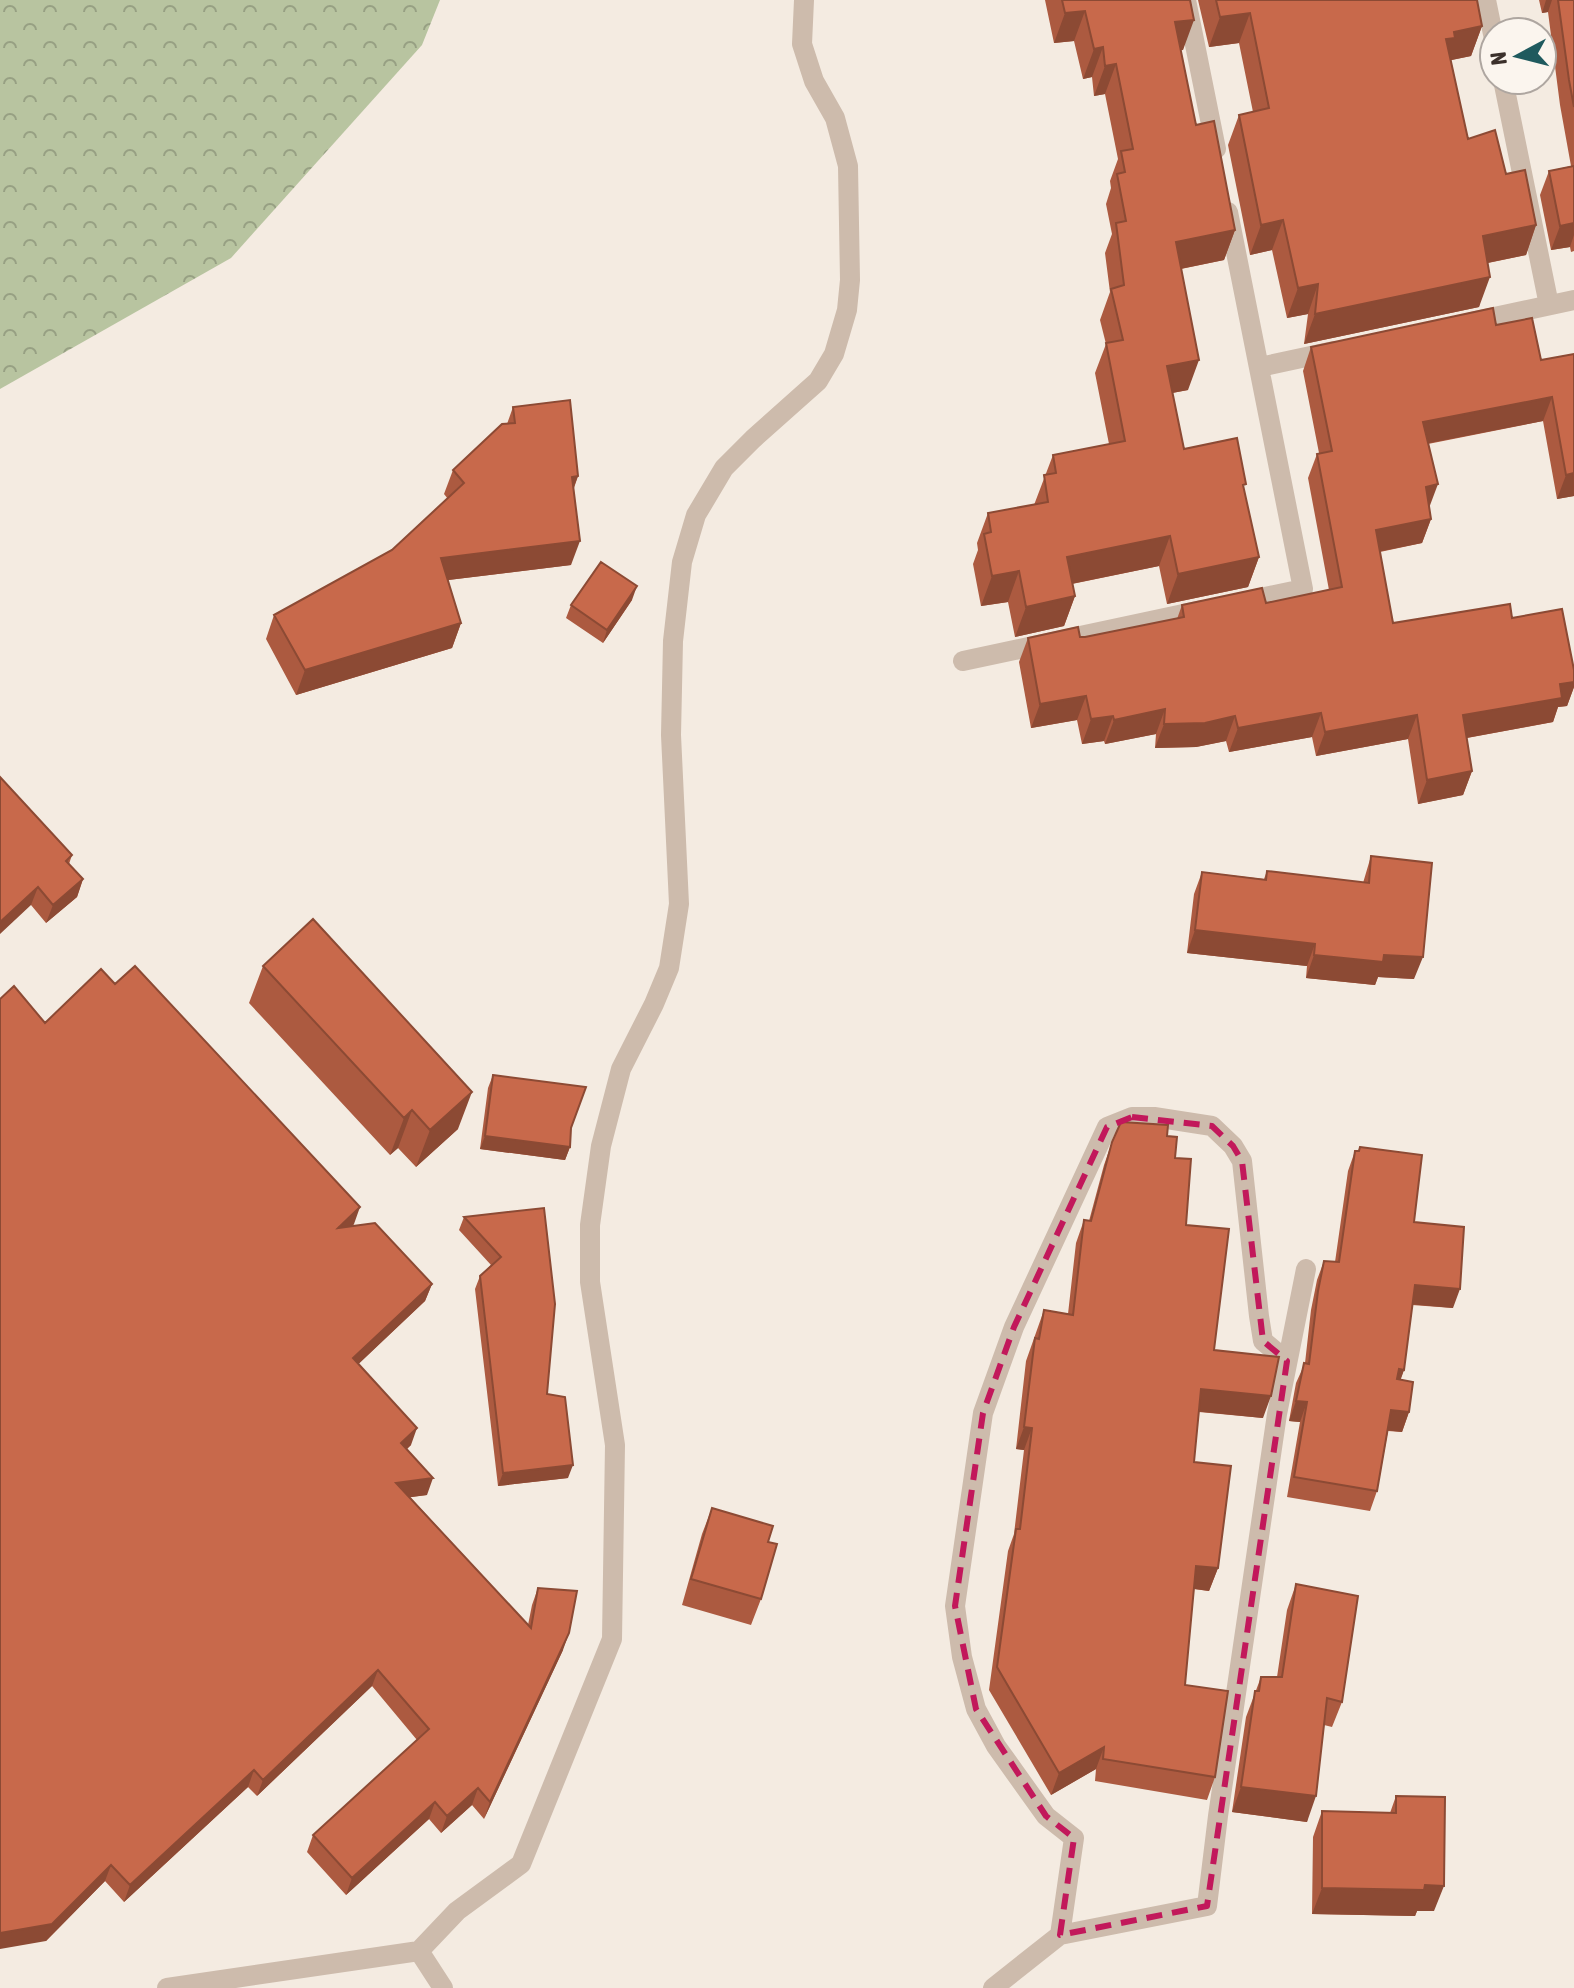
<svg xmlns="http://www.w3.org/2000/svg" width="1574" height="1988" font-family="'Asap Condensed',sans-serif">
  <style>
    .forest { fill: url(#forest-crowns) }
    .lines { fill: none; stroke-linecap: round; stroke-linejoin: round }
    .minor { stroke: #cdbbac; stroke-width: 20 }
    .wall { fill: #ac5a40 }
    .shaded-wall { fill: #8c4a34 }
    .building { fill: #c8694b; stroke: #8c4a34; stroke-width: 2 }
    .marked { fill: none; stroke: #c2185b; stroke-width: 6; stroke-dasharray: 16 10; stroke-linejoin: round }
  </style>
  <defs>
    <pattern id="forest-crowns" width="20" height="18" patternUnits="userSpaceOnUse" patternTransform="scale(2)"><rect width="20" height="18" fill="#b8c4a0"/><path d="M2 6a3 3 0 1 1 6 0M12 15a3 3 0 1 1 6 0" fill="none" stroke="#97a083"/></pattern>
  </defs>
  <rect width="100%" height="100%" fill="#f4ebe1"/>
  <path class="forest" d="M0,0H440L422,45L231,258L0,389Z"/>
  <g class="lines">
    <path class="minor" d="M1186,0L1216,149
      M1486,0L1494,39
      M1503,80L1549,305
      M1228,212L1303,589L1237,603
      M1471,322L1574,300
      M1260,367L1334,351
      M963,661L1202,610
      M1060,1935L1074,1838L1046,1816L996,1746L976,1709L962,1657L955,1606L983,1413L1014,1327L1107,1127L1132,1117H1154L1212,1126L1233,1146L1242,1161L1259,1316L1263,1341L1287,1361
      M419,1951L457,1911L521,1864L612,1639L615,1445L590,1282V1225L601,1146L621,1069L654,1004L669,968L679,904L671,735L673,641L682,562L696,515L724,468L753,439L818,381L834,354L847,310L850,280L848,166L835,118L814,81L802,44L804,0
      M167,1988L419,1951L443,1988
      M993,1988L1060,1935L1207,1906L1218,1816L1277,1414L1306,1269"/>
  </g>
  <path class="wall" d="M1045,0H1190L1183,50H1181L1196,125L1235,230L1224,260L1181,269L1188,390L1172,393L1184,449L1244,491L1259,557L1248,587L1167,604L1159,566L1072,584L1075,596L1064,626L1015,637L1008,602L981,606L973,564L978,550L977,543L988,513L1034,505L1053,455L1109,444L1095,373L1106,344L1100,320L1110,292L1105,253L1112,234L1106,204L1111,188L1110,181L1118,159L1105,94L1094,96L1092,77L1083,79L1074,41L1054,43Z
    M1198,0H1477L1482,26L1471,56L1451,60L1468,139L1506,174L1536,225L1526,255L1488,263L1479,307L1304,344L1308,314L1287,318L1272,250L1250,255L1228,145L1239,115L1253,112L1239,43L1209,47Z
    M1539,0H1574V251L1571,252L1570,247L1551,250L1540,195L1549,171L1571,166L1560,105L1548,12L1542,13Z
    M1496,325L1541,360L1574,354V496L1557,499L1543,421L1428,444L1429,508L1431,519L1422,543L1380,552L1393,623L1512,618L1574,670V687L1567,706L1558,707L1553,722L1467,738L1472,771L1463,795L1418,804L1408,739L1316,756L1312,737L1229,752L1226,741L1196,747L1155,748L1156,734L1105,744L1104,741L1082,744L1077,720L1031,728L1019,662L1028,638L1085,637L1177,619L1182,605L1266,603L1329,590L1308,478L1317,454L1319,453L1303,371L1311,347Z
    M513,407L578,476L574,488L571,565L448,580L461,623L452,648L296,695L266,639L274,615L392,550L448,499L444,494L453,470L507,424Z
    M632,600L603,643L566,618L571,605Z
    M0,777L72,855L69,864L83,879L77,897L46,923L31,905Z
    M1371,856L1414,979L1378,977L1375,985L1306,978L1307,966L1187,953L1194,894L1202,872L1264,879L1267,871L1363,883Z
    M263,966L458,1129L416,1167L398,1148L390,1155L249,1003Z
    M45,1023L354,1224L352,1226L432,1284L425,1301L358,1364L411,1445L407,1449L427,1495L410,1497L528,1625L532,1605L538,1588L563,1650L484,1819L472,1805L441,1833L429,1819L346,1895L307,1852L313,1835L417,1740L372,1686L257,1796L248,1787L124,1902L105,1881L46,1941Z
    M493,1075L570,1147L565,1160L480,1149L488,1088Z
    M1167,1136L1175,1158L1186,1225L1214,1350L1263,1418L1199,1412L1194,1462L1218,1568L1209,1591L1194,1589L1185,1685L1215,1777L1207,1800L1095,1781L1096,1769L1051,1795L989,1690L1008,1551L1014,1534L1024,1450L1016,1449L1026,1361L1044,1310L1068,1314L1076,1243L1084,1220L1089,1221L1104,1165L1112,1142Z
    M1360,1147L1414,1222L1453,1308L1412,1305L1404,1370L1400,1380L1409,1412L1402,1432L1388,1431L1377,1491L1370,1511L1287,1497L1300,1422L1289,1421L1296,1383L1305,1363L1311,1310L1317,1280L1324,1261L1335,1262L1348,1171L1355,1151H1358Z
    M544,1208L547,1394L568,1478L498,1486L475,1289L480,1276L491,1265L459,1230L464,1217Z
    M712,1508L768,1542L761,1599L751,1625L682,1605L702,1534Z
    M1296,1584L1342,1702L1332,1727L1324,1725L1307,1822L1232,1812L1246,1717L1261,1677H1277L1287,1610Z
    M1396,1796L1434,1911H1417L1415,1916L1312,1914L1313,1837L1322,1811L1390,1813Z"/>
  <path class="shaded-wall" d="M1546,0H1552L1548,12L1542,13Z
    M1085,11L1074,41L1054,43L1065,13Z
    M1250,13L1239,43L1209,47L1220,17Z
    M1194,20L1183,50L1164,52L1175,22Z
    M1482,26L1471,56L1447,61L1446,39L1454,32Z
    M1103,47L1092,77L1083,79L1094,49Z
    M1116,64L1105,94L1094,96L1105,66Z
    M1283,220L1272,250L1250,255L1261,225Z
    M1574,223V235L1570,247L1551,250L1560,226Z
    M1536,225L1526,255L1472,266L1483,236Z
    M1235,230L1224,260L1165,272L1176,242Z
    M1490,277L1479,307L1304,344L1315,314Z
    M1318,284L1308,314L1287,318L1298,288Z
    M1199,360L1188,390L1156,396L1167,366Z
    M1552,397L1543,421L1414,446L1423,422Z
    M1574,473V496L1557,499L1566,475Z
    M578,476L569,500L572,477Z
    M1438,484L1429,508L1426,487Z
    M1431,519L1422,543L1367,554L1376,530Z
    M1170,536L1159,566L1056,587L1067,557Z
    M580,541L571,565L432,582L441,558Z
    M1259,557L1248,587L1167,604L1178,574Z
    M1019,571L1008,602L981,606L992,576Z
    M637,586L632,600L603,643L607,630Z
    M1075,596L1064,626L1015,637L1026,607Z
    M461,623L452,648L296,695L305,670Z
    M1574,682V687L1567,706L1558,707L1553,722L1455,740L1463,715L1560,684Z
    M1086,696L1077,720L1031,728L1040,704Z
    M1165,709L1156,734L1105,744L1114,720Z
    M1321,713L1312,737L1229,752L1238,728Z
    M1417,715L1408,739L1316,756L1325,732Z
    M1113,716L1104,741L1082,744L1091,719Z
    M1235,716L1226,741L1196,747L1155,748L1164,724Z
    M1472,771L1463,795L1418,804L1427,780Z
    M83,879L77,897L46,923L53,905Z
    M38,887L31,905L0,934V922Z
    M1195,930L1315,944L1307,966L1187,953Z
    M1314,955H1384L1423,957L1414,979L1378,977L1375,985L1306,978Z
    M472,1092L458,1129L416,1167L430,1130Z
    M412,1110L398,1148L390,1155L404,1118Z
    M485,1136L570,1147L565,1160L480,1149Z
    M360,1207L354,1224L332,1245L338,1228Z
    M432,1284L425,1301L347,1375L353,1358Z
    M1415,1285L1460,1289L1453,1308L1408,1304Z
    M1399,1369L1404,1370L1397,1390L1391,1389Z
    M1201,1389L1271,1396L1263,1418L1193,1411Z
    M1296,1401L1307,1402L1300,1422L1289,1421Z
    M1391,1410L1409,1412L1402,1432L1384,1430Z
    M1024,1427L1032,1428L1024,1450L1016,1449Z
    M417,1428L411,1445L395,1460L401,1443Z
    M573,1465L568,1478L498,1486L503,1473Z
    M433,1478L427,1495L390,1500L396,1483Z
    M1196,1566L1218,1568L1209,1591L1188,1588Z
    M569,1633L563,1650L484,1819L490,1802Z
    M378,1670L372,1686L257,1796L263,1780Z
    M1104,1747L1096,1769L1051,1795L1059,1773Z
    M254,1770L248,1787L124,1902L130,1885Z
    M1241,1787L1316,1796L1307,1822L1232,1812Z
    M478,1788L472,1805L441,1833L447,1816Z
    M435,1802L429,1819L346,1895L352,1878Z
    M111,1865L105,1881L46,1941L0,1949V1933Z
    M1425,1885L1444,1886L1434,1911H1417L1415,1916L1312,1914L1322,1888Z"/>
  <path class="building" d="M1062,0H1190L1194,20L1175,22L1196,125L1214,121L1235,230L1176,242L1199,360L1167,366L1184,449L1237,438L1246,484L1243,485L1259,557L1178,574L1170,536L1067,557L1075,596L1026,607L1019,571L992,576L984,534L991,532L988,513L1048,502L1044,475L1056,473L1053,455L1125,441L1106,343L1123,340L1111,289L1124,285L1116,223L1126,221L1117,174L1125,172L1121,151L1133,149L1116,64L1105,66L1103,47L1094,49L1085,11L1065,13Z
    M1216,0H1477L1482,26L1454,32L1455,38L1446,39L1468,139L1495,130L1506,174L1525,170L1536,225L1483,236L1490,277L1315,314L1318,284L1298,288L1283,220L1261,225L1239,115L1269,108L1250,13L1220,17Z
    M1558,0H1574V107L1569,80Z
    M1574,166V223L1560,226L1549,171Z
    M1493,308L1496,325L1532,318L1541,360L1574,354V473L1566,475L1552,397L1423,422L1438,484L1426,487L1431,519L1376,530L1393,623L1510,604L1512,618L1562,609L1574,670V682L1560,684L1562,698L1463,715L1472,771L1427,780L1417,715L1325,732L1321,713L1238,728L1235,716L1205,723L1164,724L1165,709L1114,720L1113,716L1091,719L1086,696L1040,704L1028,638L1078,627L1080,637H1085L1184,617L1182,605L1262,588L1266,603L1342,587L1317,454L1332,451L1311,347Z
    M570,400L578,476L572,477L580,541L441,558L461,623L305,670L274,615L392,550L464,483L453,470L502,424L515,423L513,407Z
    M601,562L637,586L607,630L571,605Z
    M0,777L72,855L66,861L83,879L53,905L38,887L0,922Z
    M1371,856L1432,863L1423,957L1384,955L1383,962L1314,955L1315,944L1195,930L1202,872L1266,880L1267,871L1369,883Z
    M313,919L472,1092L430,1130L412,1110L404,1118L263,966Z
    M135,966L360,1207L338,1228L375,1223L432,1284L353,1358L417,1428L401,1443L433,1478L396,1483L531,1628L538,1588L577,1591L569,1633L490,1802L478,1788L447,1816L435,1802L352,1878L313,1835L429,1729L378,1670L263,1780L254,1770L130,1885L111,1865L52,1924L0,1933V999L14,986L45,1023L101,969L115,984Z
    M493,1075L586,1087L571,1128L570,1147L485,1136Z
    M1121,1122L1168,1125L1167,1136L1177,1137L1175,1158L1191,1159L1186,1225L1229,1229L1214,1350L1279,1357L1271,1396L1201,1389L1194,1462L1231,1466L1218,1568L1196,1566L1185,1685L1228,1691L1215,1777L1103,1759L1104,1747L1059,1773L997,1667L1016,1529H1020L1032,1428L1024,1427L1035,1338L1039,1339L1044,1310L1073,1315L1084,1220L1091,1221L1112,1142Z
    M1360,1147L1422,1155L1414,1222L1464,1227L1460,1289L1415,1285L1404,1370L1399,1369L1397,1379L1413,1382L1409,1412L1391,1410L1377,1491L1294,1477L1307,1402L1296,1401L1304,1363L1309,1364L1318,1291L1324,1261L1339,1262L1355,1151H1359Z
    M544,1208L555,1304L547,1394L565,1397L573,1465L503,1473L480,1276L501,1257L464,1217Z
    M712,1508L773,1526L768,1542L777,1544L761,1599L691,1579Z
    M1296,1584L1358,1596L1342,1702L1327,1698L1316,1796L1241,1787L1255,1691H1259L1261,1677H1282Z
    M1396,1796L1445,1797L1444,1886L1425,1885L1424,1890L1322,1888V1811L1396,1813Z"/>
  <path class="marked" d="M1132,1117L1212,1126L1233,1146L1242,1161L1263,1341L1287,1361L1207,1906L1060,1935L1074,1838L1046,1816L976,1709L955,1606L983,1413L1014,1327L1107,1127Z"/>
  <g transform="translate(1518 56) rotate(263)"><circle r="38" fill="#fbf5ee" stroke="#aea6a0" stroke-width="2"/>
  <path d="M0-6L14 30L0 20L-14 30Z" fill="#1f5a5e"/>
  <text y="-12" font-size="22" font-weight="bold" text-anchor="middle" fill="#3b302b">N</text>
  </g>
</svg>
